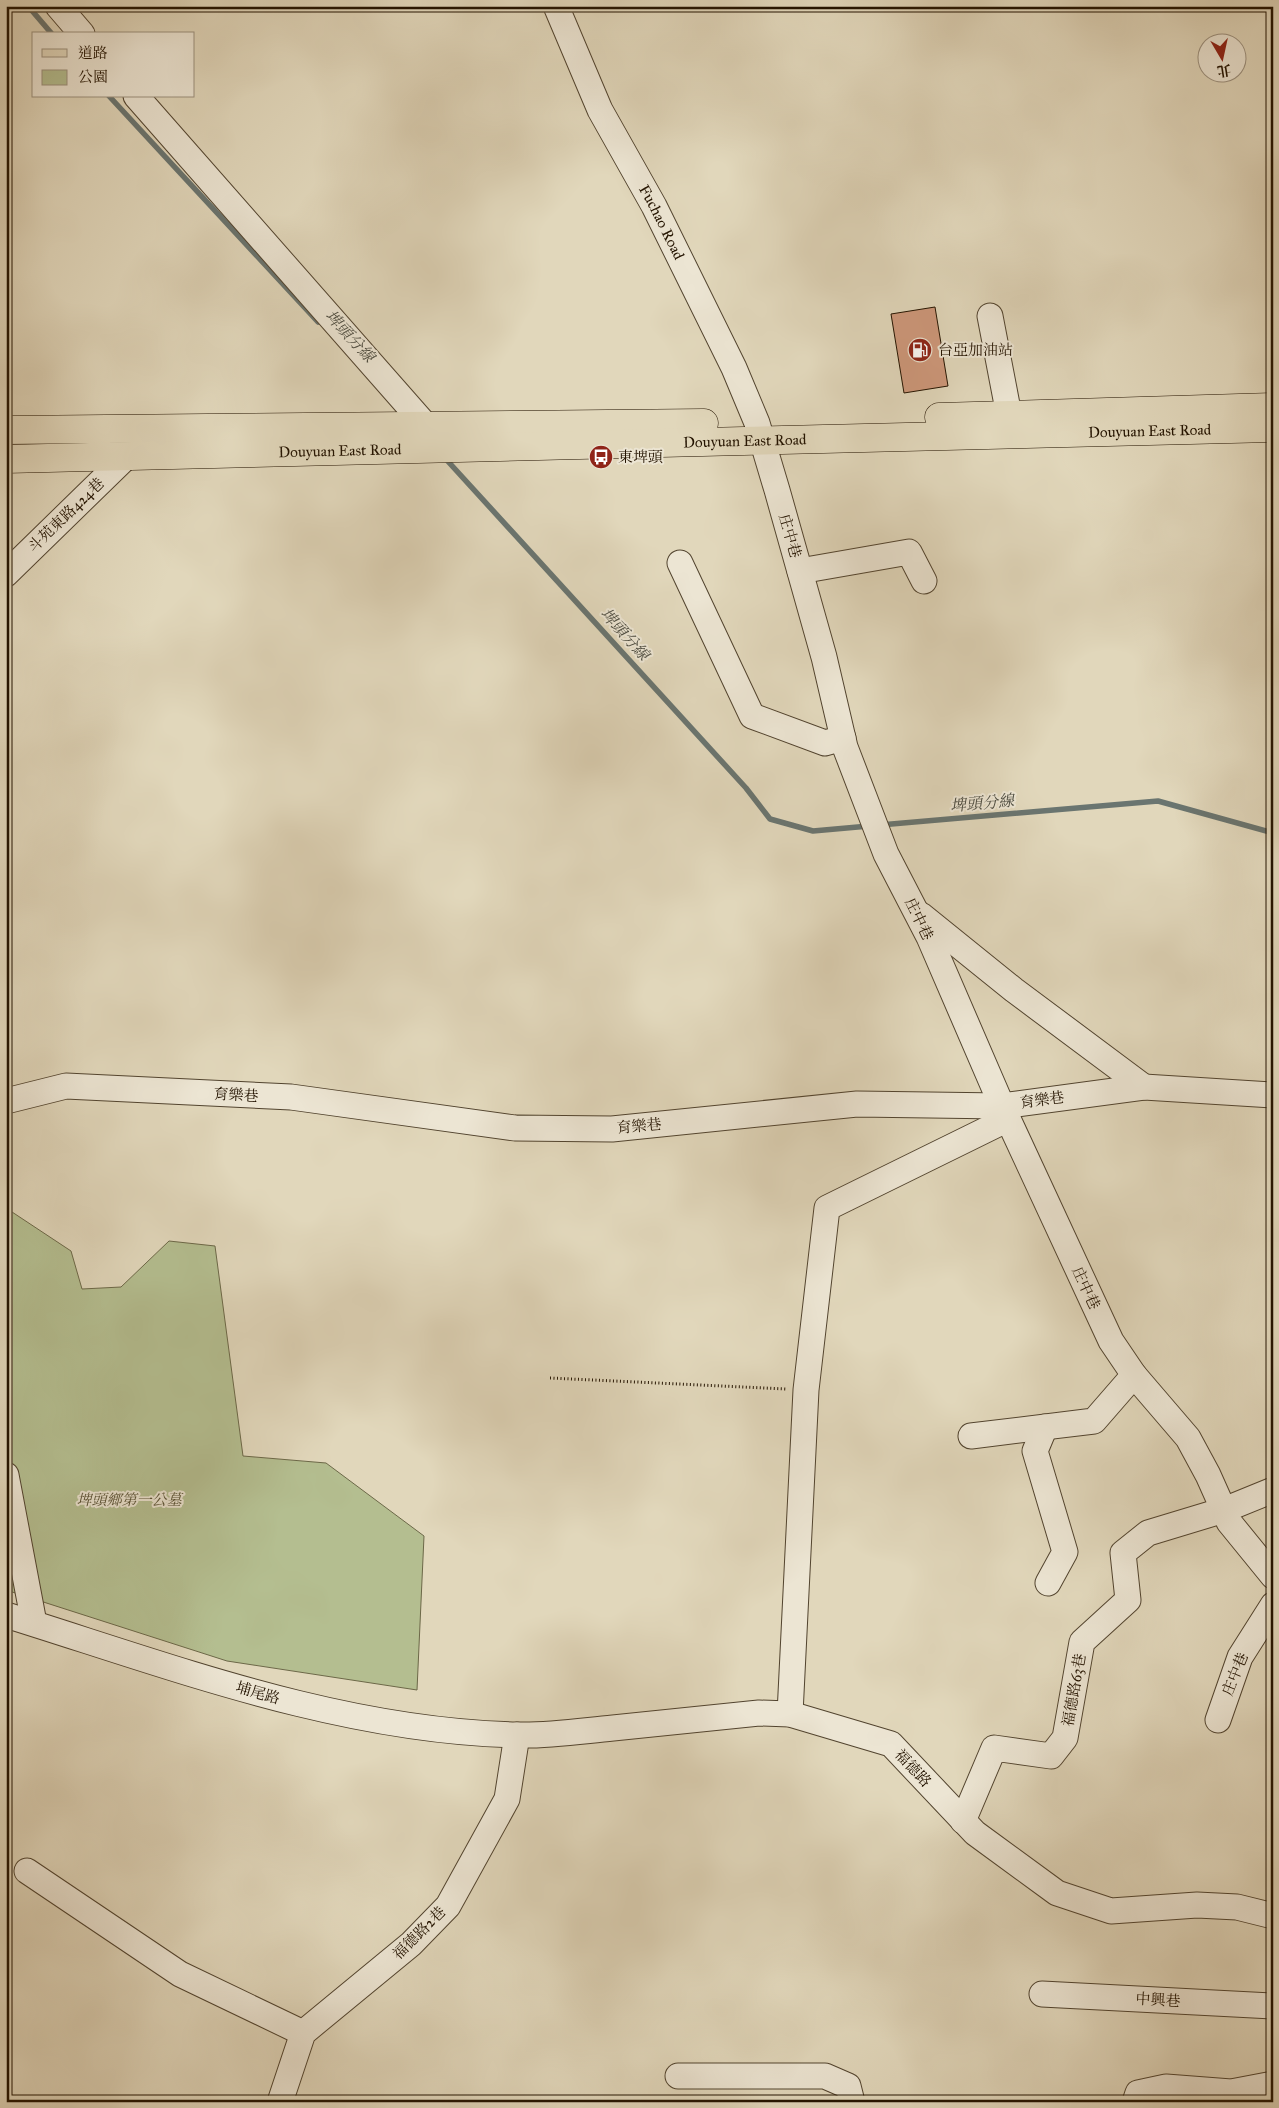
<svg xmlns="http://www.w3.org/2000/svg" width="1279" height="2108" font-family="'IM FELL Great Primer','Noto Serif TC',serif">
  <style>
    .green { fill: #b4be90; stroke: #6c6848 }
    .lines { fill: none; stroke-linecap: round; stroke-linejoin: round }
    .stream { stroke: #6a7570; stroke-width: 5.5 }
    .building { fill: #ce987b; stroke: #231300 }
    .minor-casing { stroke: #52442f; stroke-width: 27 }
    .major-casing { stroke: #231300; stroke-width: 29 }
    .path { stroke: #231300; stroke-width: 3; stroke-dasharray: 1 2.5; stroke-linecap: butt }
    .minor { stroke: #ece5d3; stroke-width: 25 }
    .major { stroke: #e1d7bb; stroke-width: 28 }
    .labels { text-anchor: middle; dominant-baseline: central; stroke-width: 4; stroke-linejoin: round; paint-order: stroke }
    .street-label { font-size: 15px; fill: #231300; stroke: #ece5d3 }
    .poi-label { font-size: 15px; fill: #231300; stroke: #ece5d3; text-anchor: start }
    .park-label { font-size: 15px; font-style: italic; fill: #564f32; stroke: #ece5d3 }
    .water-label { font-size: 16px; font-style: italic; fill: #4c4c41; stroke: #ece5d3 }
  </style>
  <rect width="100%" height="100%" fill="#e1d7bb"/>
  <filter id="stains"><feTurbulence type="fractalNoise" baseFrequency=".004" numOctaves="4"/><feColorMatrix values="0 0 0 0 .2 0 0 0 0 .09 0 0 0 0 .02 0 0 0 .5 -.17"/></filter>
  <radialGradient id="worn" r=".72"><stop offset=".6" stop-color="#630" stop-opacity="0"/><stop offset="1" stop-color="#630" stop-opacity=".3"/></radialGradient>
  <path class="green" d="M6,1208L71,1251L82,1289L121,1287L169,1241L215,1246L243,1456L326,1463L424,1536L417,1690L227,1661L6,1590Z"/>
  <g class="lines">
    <path class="stream" d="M28,6L52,34
      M109,96L318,322
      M444,457L746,788L770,819L813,831L869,826
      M880,825L1158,801L1273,833
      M6,2100L9,2102"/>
  </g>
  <path class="building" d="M935,307L948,386L904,393L891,314Z"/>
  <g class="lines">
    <g class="minor-casing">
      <g id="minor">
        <path d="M58,6L82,34"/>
        <path id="s1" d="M556,6L600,110L654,206L734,368L757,423L777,490L824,657L845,747L886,854L929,937L1002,1106L1111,1341L1134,1375L1188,1438L1208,1475L1229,1522L1273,1576"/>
        <path d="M136,96L435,436"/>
        <path d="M990,316L1009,415"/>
        <path d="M680,563L752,716L825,743L843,738"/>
        <path d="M800,571L909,552L924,581"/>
        <path d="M6,574L126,457"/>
        <path d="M921,915L1014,990L1144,1087"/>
        <path d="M6,1101L66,1086L291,1097L515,1128L612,1129L857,1104L1002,1106L1144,1087L1273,1095"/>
        <path d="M1045,1427L1035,1451L1065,1552L1048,1583"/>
        <path d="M971,1436L1094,1421L1134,1375"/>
        <path d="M6,1475L34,1623"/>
        <path d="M6,1615C173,1667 340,1731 517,1735C549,1736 581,1731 613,1728C662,1723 711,1718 759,1713L790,1714L891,1744L975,1833L1057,1893L1111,1911L1197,1905L1237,1907L1273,1916"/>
        <path d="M790,1714L806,1390L827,1208L1008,1119"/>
        <path d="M1218,1720L1240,1657L1273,1605"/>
        <path d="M963,1821L994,1748L1051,1756L1065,1738L1082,1642L1128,1600L1123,1553L1148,1533L1224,1510L1273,1490"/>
        <path d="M27,1871L180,1974L303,2033"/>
        <path d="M1042,1994L1273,2006"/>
        <path d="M678,2076H825L848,2086L852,2102"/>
        <path d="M280,2102L303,2033L411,1944L448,1906L507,1799L517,1735"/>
        <path d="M1135,2102L1138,2093L1166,2087L1231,2092L1273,2084"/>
      </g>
    </g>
    <g class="major-casing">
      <g id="major">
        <path d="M939,417L1273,407"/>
        <path d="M6,430L704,423"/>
        <path id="s2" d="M6,459L1273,428"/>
      </g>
    </g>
    <path class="path" d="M550,1378L786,1389"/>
    <use href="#minor" class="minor"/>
    <use href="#major" class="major"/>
  </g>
  <defs>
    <g id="fuel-disc" transform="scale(1.25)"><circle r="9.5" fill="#8f2418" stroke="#ece5d3"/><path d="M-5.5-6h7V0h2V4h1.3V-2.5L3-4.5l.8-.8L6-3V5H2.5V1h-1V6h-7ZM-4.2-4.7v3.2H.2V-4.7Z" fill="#fff"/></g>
    <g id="bus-disc" transform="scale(1.25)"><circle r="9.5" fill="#8f2418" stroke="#ece5d3"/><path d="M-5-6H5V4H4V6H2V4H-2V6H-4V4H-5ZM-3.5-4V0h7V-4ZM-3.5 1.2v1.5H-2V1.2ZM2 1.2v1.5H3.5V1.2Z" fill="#fff"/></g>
  </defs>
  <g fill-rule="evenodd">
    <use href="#fuel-disc" x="920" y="350"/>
    <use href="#bus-disc" x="601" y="457"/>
  </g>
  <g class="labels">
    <g class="street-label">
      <text stroke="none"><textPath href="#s1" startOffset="241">Fuchao Road</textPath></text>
      <text stroke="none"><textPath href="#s2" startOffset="1144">Douyuan East Road</textPath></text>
      <text stroke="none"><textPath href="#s2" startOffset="739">Douyuan East Road</textPath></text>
      <text stroke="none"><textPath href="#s2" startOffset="334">Douyuan East Road</textPath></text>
      <text transform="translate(66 515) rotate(-44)">斗苑東路424巷</text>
      <text transform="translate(790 536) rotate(74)">庄中巷</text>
      <text transform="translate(919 919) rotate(64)">庄中巷</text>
      <text transform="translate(236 1095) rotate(3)">育樂巷</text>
      <text transform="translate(1042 1100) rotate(-8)">育樂巷</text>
      <text transform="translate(639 1126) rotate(-5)">育樂巷</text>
      <text transform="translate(1086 1288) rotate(65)">庄中巷</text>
      <text transform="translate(1235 1674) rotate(-68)">庄中巷</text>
      <text transform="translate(1074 1690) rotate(-80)">福德路63巷</text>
      <text transform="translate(258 1693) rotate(16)">埔尾路</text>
      <text transform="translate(913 1768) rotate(47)">福德路</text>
      <text transform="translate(419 1933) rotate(-45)">福德路2巷</text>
      <text transform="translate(1158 2000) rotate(3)">中興巷</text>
    </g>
    <g class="poi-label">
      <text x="938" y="350">台亞加油站</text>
      <text x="618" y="457">東埤頭</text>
    </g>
    <g class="park-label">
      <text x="129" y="1500">埤頭鄉第一公墓</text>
    </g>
    <g class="water-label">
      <text transform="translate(350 336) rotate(47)">埤頭分線</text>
      <text transform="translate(625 634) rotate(48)">埤頭分線</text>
      <text transform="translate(982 803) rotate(-5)">埤頭分線</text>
    </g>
  </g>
  <rect width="1279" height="2108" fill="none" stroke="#e1d7bb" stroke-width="25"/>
  <rect x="8" y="8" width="1264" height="2093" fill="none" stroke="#231300" stroke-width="2.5"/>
  <rect x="12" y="12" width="1254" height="2083" fill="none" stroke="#231300"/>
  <rect x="32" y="32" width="162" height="65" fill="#ece5d3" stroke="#9c917f"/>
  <rect x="42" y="49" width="25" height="8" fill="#e1d7bb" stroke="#9c917f"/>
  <text x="78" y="58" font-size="15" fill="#231300">道路</text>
  <rect x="42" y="70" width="25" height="15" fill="#b4be90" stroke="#9c917f"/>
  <text x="78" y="82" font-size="15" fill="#231300">公園</text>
  <g transform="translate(1222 58) rotate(171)"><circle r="24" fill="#ece5d3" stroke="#9c917f"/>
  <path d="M0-4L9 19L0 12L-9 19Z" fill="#8f2418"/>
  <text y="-8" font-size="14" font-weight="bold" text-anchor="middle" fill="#231300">北</text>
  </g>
  <rect width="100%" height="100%" filter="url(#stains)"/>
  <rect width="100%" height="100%" fill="url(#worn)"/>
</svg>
